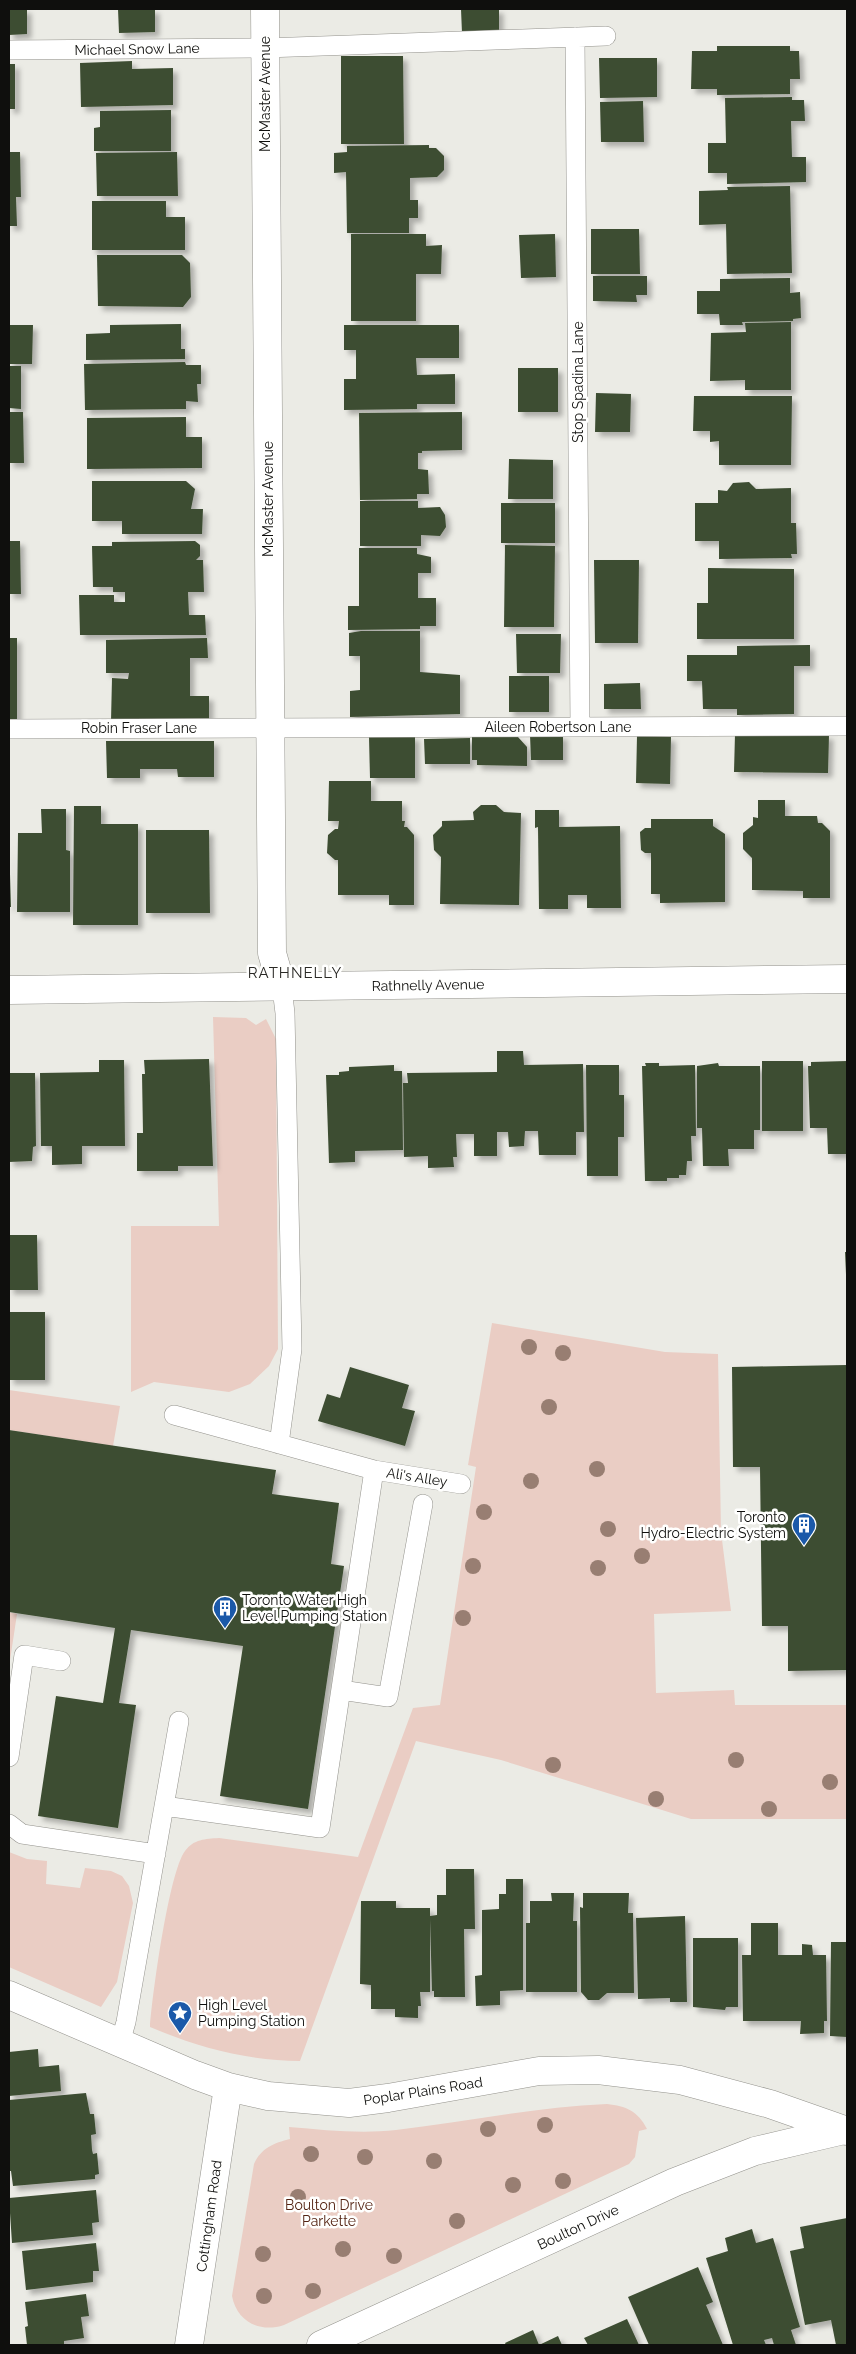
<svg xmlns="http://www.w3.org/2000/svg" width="856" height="2354" font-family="Raleway,sans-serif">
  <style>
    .green { fill: #eacdc4 }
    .building { fill: #3d4d32; filter: url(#shadow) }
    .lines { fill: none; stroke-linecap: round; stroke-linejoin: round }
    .lane-casing { stroke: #93928c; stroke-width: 20 }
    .street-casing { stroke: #93928c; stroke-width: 29 }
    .lane { stroke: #fff; stroke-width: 19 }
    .street { stroke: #fff; stroke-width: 28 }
    .tree { fill: #987e72 }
    .labels { text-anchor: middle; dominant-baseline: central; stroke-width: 5; stroke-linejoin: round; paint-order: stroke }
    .street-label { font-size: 14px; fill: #0f0f0d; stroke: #fffffe }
    .poi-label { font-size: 14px; fill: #0f0f0d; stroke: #fffffe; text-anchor: start }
    .park-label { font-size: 14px; fill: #542413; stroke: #fffffe }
    .neighbourhood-label { font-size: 15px; letter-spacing: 1px; fill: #2a2925; stroke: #fffffe }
  </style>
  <defs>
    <filter id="shadow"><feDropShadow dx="4.5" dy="4.5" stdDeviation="2.5" flood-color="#0004"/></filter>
  </defs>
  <rect width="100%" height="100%" fill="#ebebe5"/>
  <path class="green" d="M213,1017L246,1018L256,1025L266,1019L276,1039L278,1349L269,1366L250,1384L229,1392L154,1382L131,1392V1226H219Z
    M492,1323L665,1352L718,1354L721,1532L731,1611L654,1614L656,1693L734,1690L735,1705H847V1819H691L501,1760L416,1741L300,2061C248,2061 197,2047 150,2027C152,1996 169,1872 185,1851C194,1839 205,1839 219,1838L358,1857L413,1708L440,1705L476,1467L468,1465Z
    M9,1390L120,1406L113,1446L9,1430Z
    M9,1612L17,1614L9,1667Z
    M9,1852L27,1859L47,1861L46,1884L80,1888L85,1868L111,1871L122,1876L129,1886L133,1903L117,1982L101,2007L9,1967Z
    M607,2104C626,2106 638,2111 647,2129L639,2131L635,2157L629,2164L284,2325C260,2333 237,2322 232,2296L254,2164C261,2148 274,2143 290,2139L289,2127C325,2130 360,2134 396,2130C466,2122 535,2107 607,2104Z"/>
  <path class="building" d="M9,9H27V34L9,35Z
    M118,9H155V32L119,33Z
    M461,9H499V32L462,33Z
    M717,46H790V51H799L800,79H790V94L717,95V89H691L692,51H717Z
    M341,56H403L404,144H341Z
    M599,58H657V97L600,98Z
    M132,61V69L173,68V105L81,107L80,63Z
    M9,64H15V109H9Z
    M792,97V100H804L805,121H791L792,157H806V182L727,184V173H708V143H726L725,98Z
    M643,101L644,142H601L600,102Z
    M171,110V151H94V128L100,127V111Z
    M429,145V148H436L444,156V170L437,177L410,178V200H418V218H409V233H347L346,172L334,173V153L347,152V146Z
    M9,152H20L21,197H16L17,226H9Z
    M177,152L178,196H97L96,153Z
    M790,186L792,273L727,274L726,224L699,225V191L728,190L727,187Z
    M92,201H166V217H185V250H92Z
    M591,229H639L640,274H591Z
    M351,234H426V246L442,245L441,274H416V321H351Z
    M555,234L556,277L521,278L519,235Z
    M97,255H182L190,263L191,297L183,307L98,306Z
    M593,276H647V295H636L637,302L593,301Z
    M790,278V293L800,292L801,318L793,319V321L742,322L743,325H720L719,314H697V291H720V279Z
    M791,322V390H745V380L710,381L711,333L746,332L745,323Z
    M181,324V349H185V359L86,360V334L110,333V325Z
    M9,325H33L32,364H9Z
    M344,325H459V358H416L417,375L455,374V404H417V409L344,410V379H356V350H344Z
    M185,362L186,365H201V384H197L198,402L186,401V409L85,410L84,364Z
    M9,366H21V409L9,408Z
    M518,368H558V412H518Z
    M596,393L631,394L630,432H595Z
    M694,396H792L791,465H719V441L710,442V431H693Z
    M9,412H23L24,463H9Z
    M462,412V450L422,451V453H418V469L428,470L429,494H417V499L360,500L359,413Z
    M186,417V437H202V468L87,469V418Z
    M509,459L553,460V499H508Z
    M92,481H186L195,489L191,509H203L202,534H122V521H92Z
    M749,482L756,489L791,488V523H796L797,554H791L792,558L719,559V541H695V503H718V490L727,491L733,483Z
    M360,501H418V508L440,507L445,515L446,527L440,536L421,535V546H360Z
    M501,503H555V543H501Z
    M9,541H20L21,594H9Z
    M195,541L200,545V556L196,560H203L204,592H188L189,615H205L206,635H80L79,595H114V602H125V592H113V587H93L92,546H112V542Z
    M505,545L555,546L554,627H504Z
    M359,548H417V554L431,557V573H418V598H436V626H420V629L348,630V606H359Z
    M594,560H639L638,643H595Z
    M708,568L794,569V639H697V603H708Z
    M361,631H420V672L460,675V714L350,717V691L360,690V656H349V633Z
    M516,634H561L560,673H517Z
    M9,638H17V719H9Z
    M207,638L208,658H190V696H209V721H111L112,678L128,679L129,673H106V640Z
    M810,645V666H794V714L737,715V709H703L702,681H687V655H737V646Z
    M509,676H549V712H509Z
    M640,683L641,709H604V684Z
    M735,734L829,735L828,773L734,772Z
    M530,735H563V760H531Z
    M415,736V778H370L369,737Z
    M472,736L518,737L527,747V766L477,765V760H472Z
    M637,736L671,737L670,784L636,783Z
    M470,738V764H425L424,739Z
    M106,741H214V777H178L177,769H140V778H107Z
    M329,781H371V801H402V821H405L404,827H407L414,835V905H389V895H338V860H335L327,853L328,835L335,829H338L339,821H328Z
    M758,800H785V816H817L818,823H822L830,831V898H803V891L752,890V858L743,849V833L753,825V817L758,818Z
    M481,805H496L504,812L521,813L519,905L440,904L441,857L434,850L433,835L442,826V821L474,820L473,812Z
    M74,806H101V824H138V925H73Z
    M41,809H66V850L70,851V912H17L18,833H42Z
    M535,810H559V827L620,826L621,908H587V895H568V909H539L538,827L535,828Z
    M651,819H713V826L725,834V902L660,903V894H651V853H645L641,850L640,832L645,828H651Z
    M146,830H209L210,913H146Z
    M9,841L11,907H9Z
    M497,1051H523L524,1065L583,1064L584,1132H576V1155H539L538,1131H525L524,1146L509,1147L508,1132H497V1093V1156H474V1134H456L457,1157H453L454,1167L428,1168V1156L404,1157L403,1083H408L407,1073L497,1072Z
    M209,1059L213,1166H178V1171H137V1133H143L142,1074H145L144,1060Z
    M99,1060H124L125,1146H82V1164L52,1165V1146H41L40,1073L99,1072Z
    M762,1061H803V1131H762Z
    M847,1061V1154H828L827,1128H810L808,1066H811V1062Z
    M645,1063H659V1066L695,1065L696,1136H691L692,1161H687L686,1175H679V1178H667V1181H645L642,1066H646Z
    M718,1063L719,1066H760V1130H754V1149H728L729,1166H703L702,1128H697V1066Z
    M394,1065V1071H402L403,1150L355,1151V1162L329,1163L326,1075H339V1072L349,1071V1067Z
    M586,1065H619V1095H624V1137H618V1176H587Z
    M9,1073H35L36,1146L33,1147L32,1161L9,1162Z
    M9,1235H37L38,1290H9Z
    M845,1252H847V1274H846Z
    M9,1312H45V1380H9Z
    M847,1365V1670L788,1671V1626H762L760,1467H733L732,1367Z
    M350,1367L409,1385L402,1408L415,1411L405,1446L318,1421L327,1394L340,1398Z
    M9,1430L276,1470L272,1494L339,1503L331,1564L344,1566L308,1809L220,1796L243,1646L131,1630L119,1703L136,1705L118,1828L38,1816L56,1696L103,1703L115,1628L9,1612Z
    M446,1869H474L475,1929H464L465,1997H434V1991H432L430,1919V1992H420L421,2006H418V2018L395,2017V2009H371V1985L360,1984L361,1901H396V1908H430V1916L437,1915V1895H446Z
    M506,1879H523V1990L500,1991V2005L476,2006L475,1976L482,1975V1910L499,1909V1894H506Z
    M551,1893H574L573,1921H577V1992H526V1923H530V1901H552Z
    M583,1893H629L628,1913H633L634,1993H607L599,2000H588L581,1992L580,1907L583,1908Z
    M685,1916L687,2002H670V1998L638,1999L636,1918Z
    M751,1923H778V1955H802V1944L812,1945L813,1955H826L827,2021H824V2033L800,2034L801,2021H743L742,1955H751Z
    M693,1938H738V2007H726L725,2010L693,2007Z
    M831,1942H847V2037L830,2036Z
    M38,2049L39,2067L59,2065L61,2091L9,2096V2052Z
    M86,2093L90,2114H94L96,2134L91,2135L92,2150L93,2154L97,2153L99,2174L95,2175V2179L13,2186L11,2171H9V2100Z
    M96,2190L99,2222L92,2223L93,2235L12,2243L9,2198Z
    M847,2218V2345H836L831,2320L805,2325L790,2251L804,2248L800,2227Z
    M752,2229L756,2243L773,2238L800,2327L791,2330L796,2345H774L772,2338L764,2340L766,2345H733L706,2258L728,2251L725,2238Z
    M96,2243L99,2271H93V2282L26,2290L22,2251Z
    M698,2267L713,2302L706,2305L723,2345H649L628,2297Z
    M86,2294L89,2316L81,2317L84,2338L64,2341V2344L27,2345L25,2327L28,2326L25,2302Z
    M627,2319L639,2345H588L584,2338Z
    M533,2330L539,2345L558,2336L562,2345H506L505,2343Z"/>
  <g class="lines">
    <g class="lane-casing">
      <path id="lane" d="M575,37L580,727
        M9,50L265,48L606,36
        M9,729L847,726
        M279,1444L292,1349L285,1013L282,988
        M374,1470L461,1484
        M341,1690L388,1697L423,1504
        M9,1757L24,1655L61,1661
        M164,1806L320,1828L374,1470L174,1415
        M9,1824L22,1834L156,1854
        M120,2043L126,2022L179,1721"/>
    </g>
    <g class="street-casing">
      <path id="street" d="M265,9L272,953L282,988
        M9,990L847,979
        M9,1995L195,2075L228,2087L268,2096L349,2103L388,2098L539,2071L598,2070L680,2080L770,2104L847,2131
        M189,2345L228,2087
        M321,2345L675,2182L755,2151L844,2130"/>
    </g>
    <use href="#lane" class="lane"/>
    <use href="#street" class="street"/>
  </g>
  <g class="tree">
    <circle cx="529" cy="1347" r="8"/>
    <circle cx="563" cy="1353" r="8"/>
    <circle cx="549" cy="1407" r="8"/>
    <circle cx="597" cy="1469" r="8"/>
    <circle cx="531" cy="1481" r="8"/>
    <circle cx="484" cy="1512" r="8"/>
    <circle cx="608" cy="1529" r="8"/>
    <circle cx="642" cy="1556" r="8"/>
    <circle cx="473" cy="1566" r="8"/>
    <circle cx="598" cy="1568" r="8"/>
    <circle cx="463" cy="1618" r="8"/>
    <circle cx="736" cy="1760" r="8"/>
    <circle cx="553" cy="1765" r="8"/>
    <circle cx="830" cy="1782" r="8"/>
    <circle cx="656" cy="1799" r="8"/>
    <circle cx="769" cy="1809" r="8"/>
    <circle cx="545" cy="2125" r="8"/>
    <circle cx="488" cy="2129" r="8"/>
    <circle cx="311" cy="2154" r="8"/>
    <circle cx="365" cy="2157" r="8"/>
    <circle cx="434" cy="2161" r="8"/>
    <circle cx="563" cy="2181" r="8"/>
    <circle cx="513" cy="2185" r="8"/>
    <circle cx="298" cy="2197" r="8"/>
    <circle cx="457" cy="2221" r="8"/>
    <circle cx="343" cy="2249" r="8"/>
    <circle cx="263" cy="2254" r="8"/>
    <circle cx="394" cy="2256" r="8"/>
    <circle cx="313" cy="2291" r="8"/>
    <circle cx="264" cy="2296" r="8"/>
  </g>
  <defs>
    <g id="building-pin" transform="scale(1.25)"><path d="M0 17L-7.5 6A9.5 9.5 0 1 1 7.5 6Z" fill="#1b59a9" stroke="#fffffe"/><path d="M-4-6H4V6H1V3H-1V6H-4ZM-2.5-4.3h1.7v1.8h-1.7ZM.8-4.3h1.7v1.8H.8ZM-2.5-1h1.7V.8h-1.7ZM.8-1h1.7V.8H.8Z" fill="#fff"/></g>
    <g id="sight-pin" transform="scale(1.25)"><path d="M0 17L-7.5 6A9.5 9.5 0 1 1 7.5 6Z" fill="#1b59a9" stroke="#fffffe"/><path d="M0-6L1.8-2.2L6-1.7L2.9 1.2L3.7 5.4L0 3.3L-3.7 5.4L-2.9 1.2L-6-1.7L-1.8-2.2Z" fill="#fff"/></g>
  </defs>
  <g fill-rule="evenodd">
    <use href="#building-pin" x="804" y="1525"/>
    <use href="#building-pin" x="225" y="1608"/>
    <use href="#sight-pin" x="180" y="2013"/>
  </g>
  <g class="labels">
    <g class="street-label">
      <text transform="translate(137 49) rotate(-1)">Michael Snow Lane</text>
      <text transform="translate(265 94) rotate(-90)">McMaster Avenue</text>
      <text transform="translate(578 382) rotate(-90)">Stop Spadina Lane</text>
      <text transform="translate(268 499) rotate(-90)">McMaster Avenue</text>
      <text x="558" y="727">Aileen Robertson Lane</text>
      <text x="139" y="728">Robin Fraser Lane</text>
      <text transform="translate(428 985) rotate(-1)">Rathnelly Avenue</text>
      <text transform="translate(417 1477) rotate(9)">Ali's Alley</text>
      <text transform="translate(423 2091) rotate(-9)">Poplar Plains Road</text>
      <text transform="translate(209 2216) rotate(-82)">Cottingham Road</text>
      <text transform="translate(578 2227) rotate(-25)">Boulton Drive</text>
    </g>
    <g class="poi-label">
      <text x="786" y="1517" text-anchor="end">Toronto<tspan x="786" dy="16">Hydro-Electric System</tspan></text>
      <text x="242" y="1600">Toronto Water High<tspan x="242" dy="16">Level Pumping Station</tspan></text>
      <text x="198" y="2005">High Level<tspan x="198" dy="16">Pumping Station</tspan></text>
    </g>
    <g class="park-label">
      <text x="329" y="2205">Boulton Drive<tspan x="329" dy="16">Parkette</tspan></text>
    </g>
    <g class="neighbourhood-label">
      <text x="295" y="973">RATHNELLY</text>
    </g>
  </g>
  <rect width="856" height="2354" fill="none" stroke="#0f0f0d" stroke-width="20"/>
</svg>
